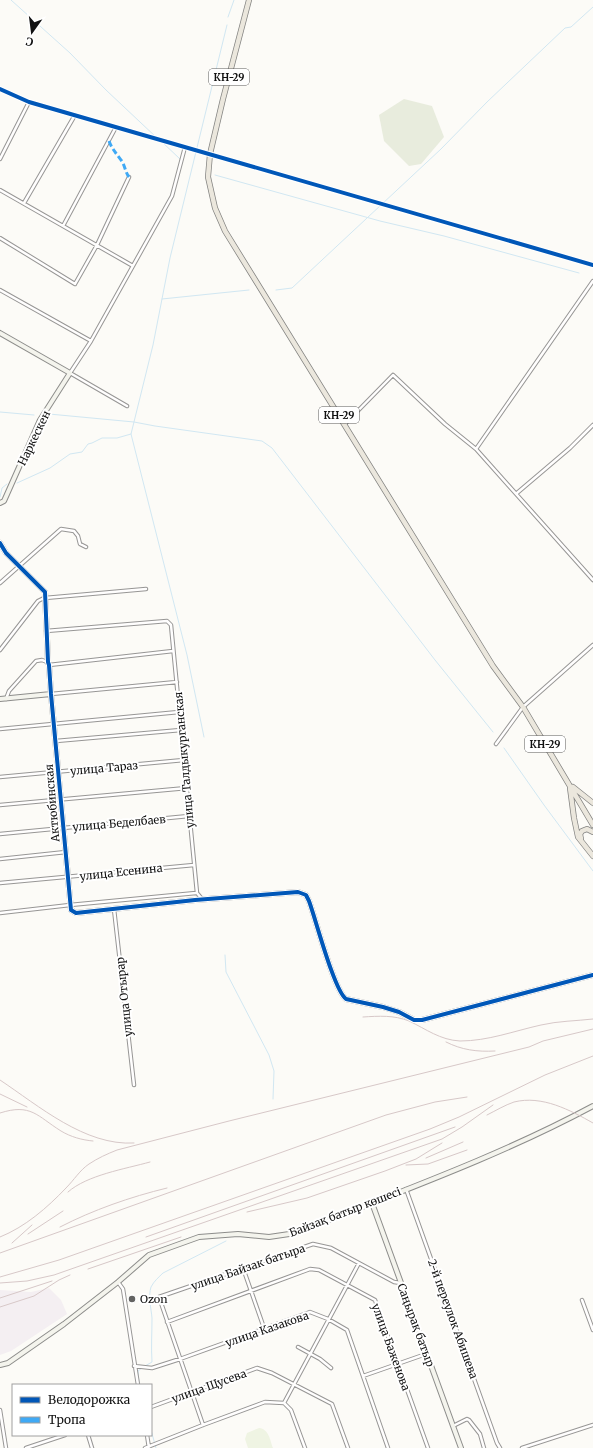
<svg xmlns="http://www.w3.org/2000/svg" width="593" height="1448" font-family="Merriweather,serif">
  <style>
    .industrial { fill: #f4eff2 }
    .cemetery { fill: #e8ecdd }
    .pitch { fill: #eff4e3 }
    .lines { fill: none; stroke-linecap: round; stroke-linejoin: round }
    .stream { stroke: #d1e7f2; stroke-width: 1 }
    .street-casing { stroke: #979695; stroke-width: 4.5 }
    .secondary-casing { stroke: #8d8d8b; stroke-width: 6 }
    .primary-casing { stroke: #848482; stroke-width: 6 }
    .street { stroke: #fffefe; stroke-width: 2.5 }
    .secondary { stroke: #f4f4ed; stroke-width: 4 }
    .primary { stroke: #ebe7dd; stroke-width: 4.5 }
    .rail { stroke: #d7c8c8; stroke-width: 1 }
    .quiet { stroke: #3fa9f5; stroke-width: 3; stroke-dasharray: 6 3; stroke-linecap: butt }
    .cycleway-casing { stroke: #fff; stroke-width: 6 }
    .cycleway { stroke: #0057b8; stroke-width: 4 }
    .poi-dot { fill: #636362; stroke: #fff; stroke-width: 1.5 }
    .labels { text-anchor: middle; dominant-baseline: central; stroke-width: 4; stroke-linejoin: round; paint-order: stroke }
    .shield { fill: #fff; stroke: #585858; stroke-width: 1 }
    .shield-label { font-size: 10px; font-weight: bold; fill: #111 }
    .street-label { font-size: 11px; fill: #111; stroke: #fff }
    .poi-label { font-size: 11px; fill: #111; stroke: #fff; text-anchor: start }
  </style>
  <rect width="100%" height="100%" fill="#fcfbf7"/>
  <path class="industrial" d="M49,1288L61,1300L67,1314L11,1351L0,1355V1290L31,1292Z"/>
  <path class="cemetery" d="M404,99L432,106L444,137L421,164L409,166L384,141L379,115Z"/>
  <path class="pitch" d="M259,1428C269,1429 270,1440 273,1448H248L245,1439L247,1433Z"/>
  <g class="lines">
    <path class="stream" d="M11,0L70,53L106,90L157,138
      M228,17L234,0
      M161,141L180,159
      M215,175L380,221L444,236L579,273
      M276,290L292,288L441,149L487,102L565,28L571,27L593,7
      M162,299L249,290
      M0,412L34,415
      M49,414L134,422L155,426L262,441L272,448L435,660L493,732
      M17,483L50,468L70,454L82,452L88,444L92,443L102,438H117L131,434
      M0,497L2,488L7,484
      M204,737L187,655L131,434L153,345L170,258L227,25
      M504,748L544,805L593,871
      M225,955L226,972L269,1055L274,1071L273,1099
      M145,1366L152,1362C151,1347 152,1333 152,1318C151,1308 148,1296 151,1287C154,1281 159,1277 163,1273L226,1241
      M139,1382L138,1371L142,1368
      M151,1430L156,1448"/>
    <g class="street-casing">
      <path id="street" d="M0,89L29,102L593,265
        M0,159L29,102
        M0,190L133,266
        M24,203L75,115
        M63,226L116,127
        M0,238L75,284L97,245L129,177
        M0,290L91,341
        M127,406L70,373L91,341L172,196L185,147
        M345,424L393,375L445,424L476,449L593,580
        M476,449L593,281
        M517,493L570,448L593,425
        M0,583L61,529L74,531L78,536L80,544L86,547
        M45,598L146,589
        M46,631L167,621L171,625L197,893L202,899
        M0,650L38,601L44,598
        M49,665L173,651
        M51,694L177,682
        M6,699L9,691L36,661L42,660L47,662
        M0,729L179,712
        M56,741L181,730
        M496,744L523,707L593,645
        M0,777L184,760
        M0,805L187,788
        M0,834L189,816
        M0,859L66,852
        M0,883L194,865
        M114,909L134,1085
        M0,913L70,905L196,893
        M406,1189L497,1443L500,1448
        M243,1268L264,1328
        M118,1282L123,1289L138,1385
        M582,1300L593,1330
        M167,1322L310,1269L319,1270L375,1300L428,1448
        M298,1347L320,1359L331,1368
        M134,1366L152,1368L180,1359L310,1312L328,1319L347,1330L388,1448
        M363,1376L426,1354
        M284,1403L359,1263
        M151,1407L257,1368L272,1373L332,1404L348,1448
        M0,1410L6,1448
        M203,1425L159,1297L313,1244L331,1248L394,1282L401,1283
        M453,1426L467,1419L469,1420L480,1434L484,1448
        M88,1435L92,1448
        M147,1435L149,1448
        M26,1448L65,1435
        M145,1448L203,1425L265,1402L284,1403L291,1410L305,1448
        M522,1448L593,1425"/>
    </g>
    <g class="secondary-casing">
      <path id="secondary" d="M0,333L70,373L40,420L4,501L0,503
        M0,543L6,553L45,592L48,662L49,665L51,694L71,910L76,913L195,900L298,892L306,895L309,901C316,920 334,990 346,999L383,1007L399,1012L414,1020H422L593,975
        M0,699L51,694
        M372,1203L461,1448
        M0,1365L8,1363L64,1324L118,1282L149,1255L199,1237L238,1234L269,1237L296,1233C396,1193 498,1157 593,1106"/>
    </g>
    <g class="primary-casing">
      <path id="primary" d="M249,0L223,99L210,154L208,177L215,208L225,231L493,666L523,707L593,825
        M573,787L593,803
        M570,788L574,818L578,837L593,856
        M581,839L580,834L582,831L587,829L593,832"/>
    </g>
    <use href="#street" class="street"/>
    <use href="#secondary" class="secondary"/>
    <use href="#primary" class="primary"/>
    <path class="rail" d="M363,1017C379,1016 394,1015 409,1021C426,1029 440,1040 460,1041C488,1041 514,1031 541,1025C558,1021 576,1021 593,1019
      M446,1042C462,1050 477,1052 495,1051
      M0,1080C39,1106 85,1146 134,1143
      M0,1094L27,1107
      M0,1113C31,1103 37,1116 61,1131C71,1137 82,1140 93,1141
      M487,1115C495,1111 505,1105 514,1102C542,1095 570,1110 593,1123
      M426,1158L463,1142
      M406,1165L428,1164L467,1150
      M68,1192C87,1175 125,1169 150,1162
      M247,1212L307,1198L385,1171L416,1159L442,1143
      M60,1227C93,1210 130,1197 167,1188
      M28,1234L63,1211
      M0,1237C25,1227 47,1208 66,1188C74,1180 80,1170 89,1164C98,1158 107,1154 117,1150L229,1121L529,1047L543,1041L593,1029
      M146,1237L455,1127
      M12,1243L32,1225
      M0,1253L386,1115L435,1102L467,1097
      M88,1269L181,1237
      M0,1277L59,1260L430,1129L459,1117L545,1075L593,1056
      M0,1283L27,1281L54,1275L442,1139L462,1127L493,1105
      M0,1298L52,1281
      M0,1307L34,1296L59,1280L70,1275"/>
    <path class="quiet" d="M109,141C112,149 116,153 121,160C125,165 125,172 129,177"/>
    <g class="cycleway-casing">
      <path id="cycleway" d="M0,89L29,102L593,265
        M0,543L6,553L45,592L48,662L49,665L51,694L71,910L76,913L195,900L298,892L306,895L309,901C316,920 334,990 346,999L383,1007L399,1012L414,1020H422L593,975"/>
    </g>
    <use href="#cycleway" class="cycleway"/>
  </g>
  <circle class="poi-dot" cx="132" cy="1299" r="4"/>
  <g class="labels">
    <g class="shield">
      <rect x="209" y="69" width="40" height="16" rx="3"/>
      <rect x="319" y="407" width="40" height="16" rx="3"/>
      <rect x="525" y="736" width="40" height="16" rx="3"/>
    </g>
    <g class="shield-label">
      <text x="229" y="77">КН-29</text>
      <text x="339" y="415">КН-29</text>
      <text x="545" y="744">КН-29</text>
    </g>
    <g class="street-label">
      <text transform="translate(34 438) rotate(-64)">Наркескен</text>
      <text transform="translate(184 760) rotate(-95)">улица Талдыкурганская</text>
      <text transform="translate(104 768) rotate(-5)">улица Тараз</text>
      <text transform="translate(52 803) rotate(-95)">Актюбинская</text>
      <text transform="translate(119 823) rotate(-5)">улица Беделбаев</text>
      <text transform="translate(121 872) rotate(-6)">улица Есенина</text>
      <text transform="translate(124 997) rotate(-96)">улица Отырар</text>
      <text transform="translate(345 1212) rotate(-21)">Байзақ батыр көшесі</text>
      <text transform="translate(248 1267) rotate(-19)">улица Байзак батыра</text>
      <text transform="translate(453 1319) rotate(70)">2-й переулок Абишева</text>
      <text transform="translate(416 1325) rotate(70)">Саңырақ батыр</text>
      <text transform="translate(267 1329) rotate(-19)">улица Казакова</text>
      <text transform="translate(391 1347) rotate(70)">улица Баженова</text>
      <text transform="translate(209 1386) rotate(-20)">улица Щусева</text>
    </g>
    <g class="poi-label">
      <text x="140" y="1299">Ozon</text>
    </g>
  </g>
  <rect x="12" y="1384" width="140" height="52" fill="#ffffff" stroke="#a0a0a0"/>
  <rect x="20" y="1397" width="20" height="6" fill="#0057b8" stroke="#a0a0a0"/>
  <text x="48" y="1404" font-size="12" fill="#111111">Велодорожка</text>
  <rect x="20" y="1417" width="20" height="6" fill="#3fa9f5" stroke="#a0a0a0"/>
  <text x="48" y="1424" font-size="12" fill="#111111">Тропа</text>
  <g transform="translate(32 32) rotate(194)" stroke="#ffffff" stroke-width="3" paint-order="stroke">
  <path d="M0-3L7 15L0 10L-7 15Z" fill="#111111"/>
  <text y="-6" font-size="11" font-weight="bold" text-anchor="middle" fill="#111111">С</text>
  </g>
</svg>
